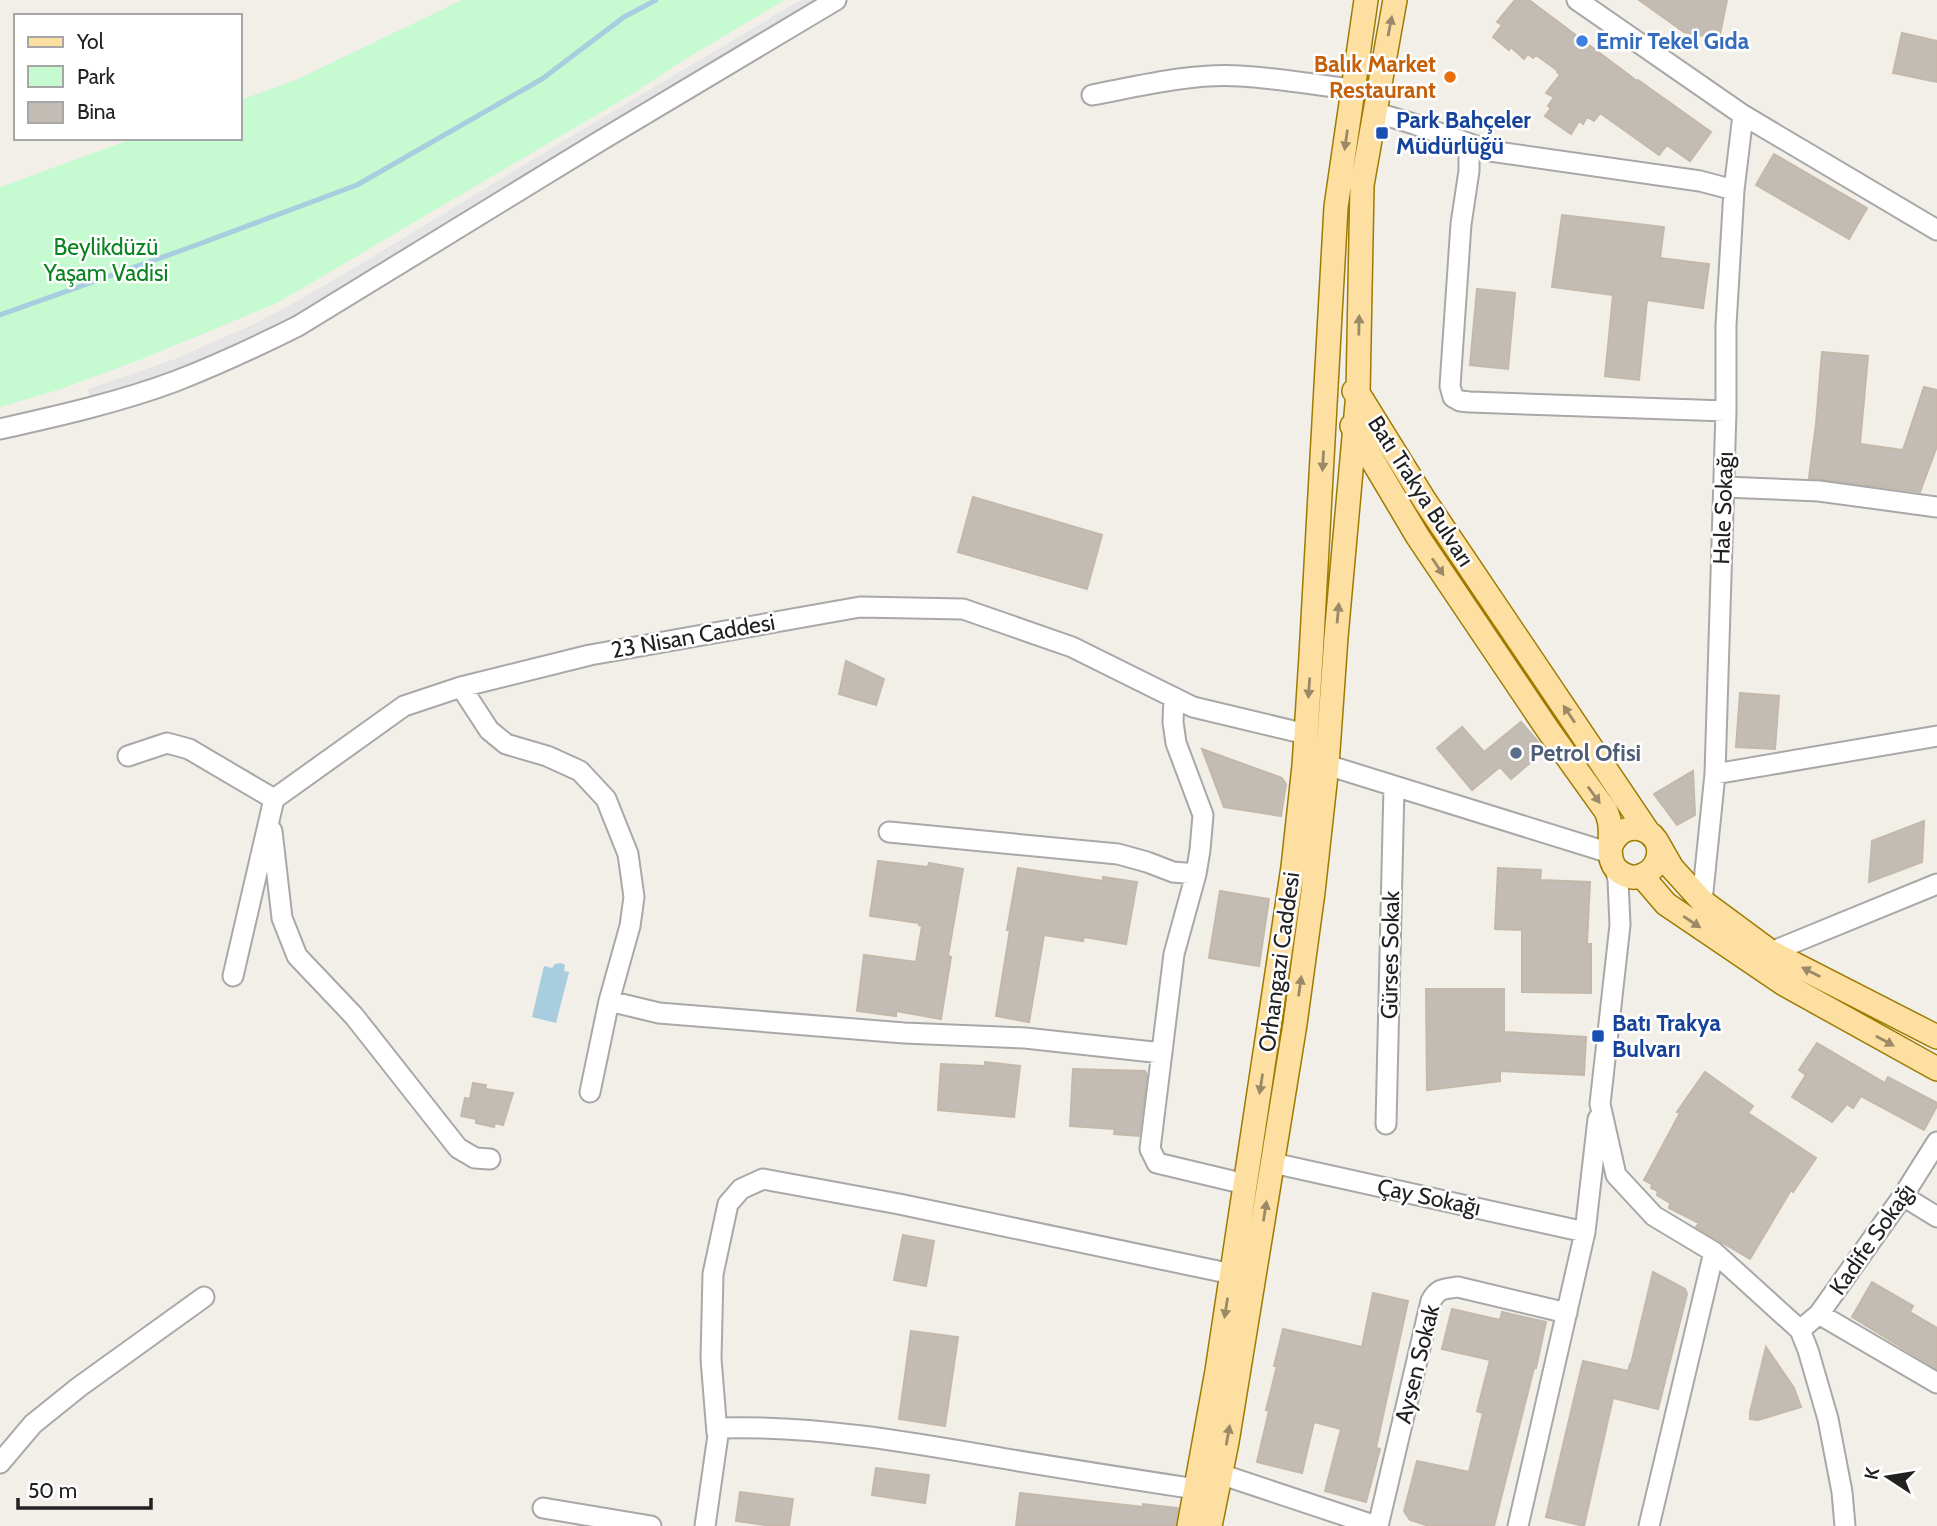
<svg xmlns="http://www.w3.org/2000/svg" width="1937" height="1526" font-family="Cabin,sans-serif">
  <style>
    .park { fill: #c6fad0 }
    .parking { fill: #e5e5e5 }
    .water { fill: #a8cddf }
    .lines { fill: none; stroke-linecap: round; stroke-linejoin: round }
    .stream { stroke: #a8cddf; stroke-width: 5 }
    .building { fill: #c2bcb4; stroke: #c4b8aa; stroke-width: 2 }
    .minor-casing { stroke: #a8a8a8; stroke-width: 23 }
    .major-casing { stroke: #9e7b00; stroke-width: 26 }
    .minor { stroke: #fff; stroke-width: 19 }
    .major { stroke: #fddfa1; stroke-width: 23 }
    .oneway { fill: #9a8a67 }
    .shop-dot { fill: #3f7fe0; stroke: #fff; stroke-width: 2.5 }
    .food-dot { fill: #e8710a; stroke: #fff; stroke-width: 2.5 }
    .transit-dot { fill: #1a4fb4; stroke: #fff; stroke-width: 2.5 }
    .service-dot { fill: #5c6f8a; stroke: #fff; stroke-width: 2.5 }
    .labels { text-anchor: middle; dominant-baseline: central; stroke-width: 5; stroke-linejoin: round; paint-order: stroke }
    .shop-label { font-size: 23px; font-weight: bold; fill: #366cbe; stroke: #fff; text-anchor: start }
    .food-label { font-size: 23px; font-weight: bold; fill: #c56008; stroke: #fff; text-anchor: end }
    .transit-label { font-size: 23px; font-weight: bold; fill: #164399; stroke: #fff; text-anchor: start }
    .park-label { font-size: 23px; fill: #0a8421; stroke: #fff }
    .street-label { font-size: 23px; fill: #212121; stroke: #fff }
    .service-label { font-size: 23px; font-weight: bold; fill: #4e5e75; stroke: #fff; text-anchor: start }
  </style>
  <rect width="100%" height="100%" fill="#f1efe8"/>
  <path class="park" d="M462,0H785L687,58L632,94L277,303L142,359L61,389L0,407V187L135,138H240V100L296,80Z"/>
  <path class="parking" d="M801,0H819L509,185L310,308L177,371L147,383L90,398L88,389L175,359L252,325L292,304L361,264L590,125Z"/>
  <path class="water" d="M561,963L565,965L564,971L569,972L556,1023L532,1017L544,966L552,968L555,964Z"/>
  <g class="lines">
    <path class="stream" d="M0,315L191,247L357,185L542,79L624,17L656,0"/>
  </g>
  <path class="building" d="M1515,0H1529L1637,81L1638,80L1711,132L1690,161L1667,145L1659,155L1600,113L1594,121L1587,117L1583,124L1579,121L1571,134L1545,116L1551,108L1548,106L1554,97L1546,93L1560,75L1557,72L1558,71L1536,55L1533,58L1528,54L1524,59L1511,47L1509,50L1493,37L1502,25L1497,22Z
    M1639,0H1727L1719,39L1684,32Z
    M1902,33L1937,41V82L1893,73Z
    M1774,154L1867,208L1849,239L1756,185Z
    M1562,215L1664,227L1660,258L1709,264L1703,308L1647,300L1639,380L1605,376L1613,295L1552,287Z
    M1477,289L1515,293L1508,369L1470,365Z
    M1822,352L1868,356L1860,444L1903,450L1924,387L1937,390V446L1920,492L1809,478L1816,424Z
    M973,497L1102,535L1087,589L958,552Z
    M846,661L884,679L876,705L839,694Z
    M1740,693L1779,696L1775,749L1736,747Z
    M1521,722L1545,750L1511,779L1500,767L1472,790L1437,748L1462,727L1484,752Z
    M1202,749L1282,778L1286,784L1281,816L1224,807Z
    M1693,771L1695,815L1677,825L1654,794Z
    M1924,821L1922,862L1869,882L1872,841Z
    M878,861L928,867L929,863L963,869L948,956L951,957L941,1019L896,1011V1016L857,1011L864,955L916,962L922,926L919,925V923L870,916Z
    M1018,868L1103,881V877L1137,882L1126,944L1084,937L1083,941L1044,935L1029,1022L996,1016L1010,930H1007Z
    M1498,868L1541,870L1540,880L1590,882L1587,944H1591V993L1522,992V930L1495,929Z
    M1220,891L1269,899L1259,966L1209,958Z
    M1426,989H1504V1032L1586,1037L1584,1075L1500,1071V1081L1427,1090Z
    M1817,1043L1885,1083L1888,1077L1937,1103V1106L1924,1130L1861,1096L1853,1108L1847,1104L1832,1122L1792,1097L1806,1075L1799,1070Z
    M985,1062L1020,1066L1014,1117L938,1110L941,1064L985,1066Z
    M1073,1069L1145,1071L1147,1075L1139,1136L1114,1134L1115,1129L1070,1126Z
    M1705,1072L1753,1106L1748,1113L1816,1158L1793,1192L1791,1190L1750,1259L1696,1227L1699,1223L1669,1208L1670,1203L1657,1195L1658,1191L1651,1188L1652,1184L1644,1180L1680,1113L1677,1112Z
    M473,1083L486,1085L485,1089L513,1093L503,1125L495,1123L494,1127L476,1123V1119L461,1116L465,1098L470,1099Z
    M903,1235L934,1241L926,1286L894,1280Z
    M1653,1272L1685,1289L1687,1294L1658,1409L1613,1398L1584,1526L1546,1517L1583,1361L1628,1371L1630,1364H1631Z
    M1872,1282L1913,1306L1910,1312L1937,1328V1369L1852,1317Z
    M1373,1293L1408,1301L1376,1448L1380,1449L1366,1502L1325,1491L1341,1429L1314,1422L1302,1473L1257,1462L1269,1411L1266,1410L1277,1366H1274L1283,1329L1362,1347Z
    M1452,1309L1500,1320L1502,1312L1546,1322L1536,1368H1534L1494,1526H1429L1410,1520L1404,1511L1417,1461L1469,1472L1483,1413L1477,1411L1490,1360L1442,1349Z
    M911,1331L958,1337L945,1426L899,1419Z
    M1766,1347L1794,1388L1801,1407L1758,1420L1750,1419V1412Z
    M876,1468L929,1475L925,1503L872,1495Z
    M740,1492L793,1499L789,1526H773L736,1521Z
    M1020,1493L1143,1507V1504L1178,1508L1175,1526H1016Z"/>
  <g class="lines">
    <g class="minor-casing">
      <path id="minor" d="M1577,0L1743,115L1937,230
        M1092,95C1140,86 1191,73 1240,76C1278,78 1315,85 1352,89
        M1374,112L1414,124L1490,151L1700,181L1734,190
        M1469,144V171L1461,224L1450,386L1453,397L1460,401L1470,402L1726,411
        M0,429C58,416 120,402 176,381C217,365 258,346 298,326L600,141L836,0
        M1724,487L1819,491L1937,507
        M461,687L489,730L506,744L547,756L580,771L606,799L628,854L634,897L630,926L609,1001L590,1092
        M1174,698L1173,722L1176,743L1203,815L1200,850L1196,874L1174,954L1150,1149L1157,1163L1245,1184
        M128,756L167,743L189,749L274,799
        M1327,765L1610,853
        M1715,774L1937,736
        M272,831L282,918L297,956L354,1016L458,1148L475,1158L490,1159
        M889,832L1118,854L1147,862L1173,872L1196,874
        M1615,868L1618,880L1620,925L1600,1104L1616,1175L1654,1216L1714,1252L1800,1330L1808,1350L1828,1419L1842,1492L1845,1526
        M1702,901L1715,774L1726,411V325L1734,190L1743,115
        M1771,952L1937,884
        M233,976L274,799L404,706L461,687L590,655L860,607L963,609L1072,647L1193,707L1306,734
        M609,1001L659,1013L904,1033L1025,1038L1162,1053
        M1386,1124L1394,786
        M1273,1163L1585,1232
        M1903,1196L1937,1217
        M1819,1314L1937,1383
        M1800,1330L1819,1314L1903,1196L1937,1142
        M717,1433L711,1359L713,1274L728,1204L741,1189L763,1179L899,1204L1232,1274
        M0,1463L33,1424L79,1387L204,1297
        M1220,1474L1376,1526
        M543,1508L651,1526
        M705,1526L719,1428C812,1425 909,1442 1001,1458C1066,1469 1131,1479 1196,1489
        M1378,1526L1431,1301C1438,1288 1444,1289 1458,1287L1567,1313
        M1518,1526L1585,1232L1598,1119
        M1649,1526L1714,1252"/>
    </g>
    <g class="major-casing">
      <path id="major" d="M1354,391L1358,393L1425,501L1648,832
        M1352,426L1418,537L1548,730L1606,811C1608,816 1610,821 1610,827C1612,844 1604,866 1625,875C1629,877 1635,878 1640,876C1647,874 1653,869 1656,863C1670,832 1625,812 1611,846
        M1656,840L1672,868L1702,901L1771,952L1937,1037
        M1642,876L1666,904L1784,984L1937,1069
        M1189,1526L1217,1371L1293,867L1304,766L1311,656L1336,207L1366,0
        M1210,1526L1227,1442L1295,1024L1313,892L1327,765L1336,637L1358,393L1362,185L1395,0"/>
    </g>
    <use href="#minor" class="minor"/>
    <use href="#major" class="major"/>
  </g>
  <defs><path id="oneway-solid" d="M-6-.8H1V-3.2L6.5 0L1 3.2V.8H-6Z" transform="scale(1.75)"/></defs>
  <g class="oneway">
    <use href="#oneway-solid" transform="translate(1390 26) rotate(-79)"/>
    <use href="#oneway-solid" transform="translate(1346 140) rotate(98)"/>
    <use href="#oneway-solid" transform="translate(1359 325) rotate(-89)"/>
    <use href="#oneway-solid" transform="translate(1323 461) rotate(93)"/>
    <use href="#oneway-solid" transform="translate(1438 567) rotate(56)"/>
    <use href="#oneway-solid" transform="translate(1338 613) rotate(-85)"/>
    <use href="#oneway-solid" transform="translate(1309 688) rotate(94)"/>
    <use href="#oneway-solid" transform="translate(1569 714) rotate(-124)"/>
    <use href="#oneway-solid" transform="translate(1594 795) rotate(54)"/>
    <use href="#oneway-solid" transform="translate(1692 922) rotate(34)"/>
    <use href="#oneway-solid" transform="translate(1811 972) rotate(-153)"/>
    <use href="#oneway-solid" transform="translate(1300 986) rotate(-82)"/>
    <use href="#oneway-solid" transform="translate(1885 1041) rotate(29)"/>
    <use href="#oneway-solid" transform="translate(1261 1084) rotate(99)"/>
    <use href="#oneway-solid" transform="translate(1265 1211) rotate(-81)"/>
    <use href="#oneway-solid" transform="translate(1226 1308) rotate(99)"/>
    <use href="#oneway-solid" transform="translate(1228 1435) rotate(-80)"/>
  </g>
  <circle class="shop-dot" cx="1582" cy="41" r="7"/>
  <circle class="food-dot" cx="1450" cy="77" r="7"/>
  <g class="transit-dot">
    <rect x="1375" y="126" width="14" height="14" rx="3.5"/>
    <rect x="1591" y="1029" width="14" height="14" rx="3.5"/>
  </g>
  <circle class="service-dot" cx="1516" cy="753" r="7"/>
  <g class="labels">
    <g class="shop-label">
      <text x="1596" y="41">Emir Tekel Gıda</text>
    </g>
    <g class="food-label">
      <text x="1436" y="64">Balık Market<tspan x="1436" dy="26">Restaurant</tspan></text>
    </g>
    <g class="transit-label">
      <text x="1396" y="120">Park Bahçeler<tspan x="1396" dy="26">Müdürlüğü</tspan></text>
      <text x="1612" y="1023">Batı Trakya<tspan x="1612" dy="26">Bulvarı</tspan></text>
    </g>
    <g class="park-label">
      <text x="106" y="247">Beylikdüzü<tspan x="106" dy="26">Yaşam Vadisi</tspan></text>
    </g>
    <g class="street-label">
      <text transform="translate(1421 491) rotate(57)">Batı Trakya Bulvarı</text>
      <text transform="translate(1723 508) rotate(-88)">Hale Sokağı</text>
      <text transform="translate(693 636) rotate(-10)">23 Nisan Caddesi</text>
      <text transform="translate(1390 955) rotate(-89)">Gürses Sokak</text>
      <text transform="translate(1279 962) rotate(-82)">Orhangazi Caddesi</text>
      <text transform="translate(1429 1197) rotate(12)">Çay Sokağı</text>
      <text transform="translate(1872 1239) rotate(-55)">Kadife Sokağı</text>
      <text transform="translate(1417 1364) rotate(-76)">Aysen Sokak</text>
    </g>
    <g class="service-label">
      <text x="1530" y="753">Petrol Ofisi</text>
    </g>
  </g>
  <rect x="14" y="14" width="228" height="126" fill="#ffffff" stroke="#a6a6a6" stroke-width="2"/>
  <rect x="28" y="37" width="35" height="10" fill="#fddfa1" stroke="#a6a6a6" stroke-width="2"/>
  <text x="77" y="49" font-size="21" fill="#212121">Yol</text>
  <rect x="28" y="66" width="35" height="21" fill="#c6fad0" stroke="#a6a6a6" stroke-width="2"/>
  <text x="77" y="84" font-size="21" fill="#212121">Park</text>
  <rect x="28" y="102" width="35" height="21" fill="#c2bcb4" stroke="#a6a6a6" stroke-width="2"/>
  <text x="77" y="119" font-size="21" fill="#212121">Bina</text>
  <g transform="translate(1888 1477) rotate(282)" stroke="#ffffff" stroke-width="5" paint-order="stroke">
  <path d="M0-5L12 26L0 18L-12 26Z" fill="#212121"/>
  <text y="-10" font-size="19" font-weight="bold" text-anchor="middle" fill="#212121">K</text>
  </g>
  <path d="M18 1498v10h133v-10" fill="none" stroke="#212121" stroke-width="3.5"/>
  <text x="28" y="1498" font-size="21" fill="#212121" stroke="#ffffff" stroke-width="5" paint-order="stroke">50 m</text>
</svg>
